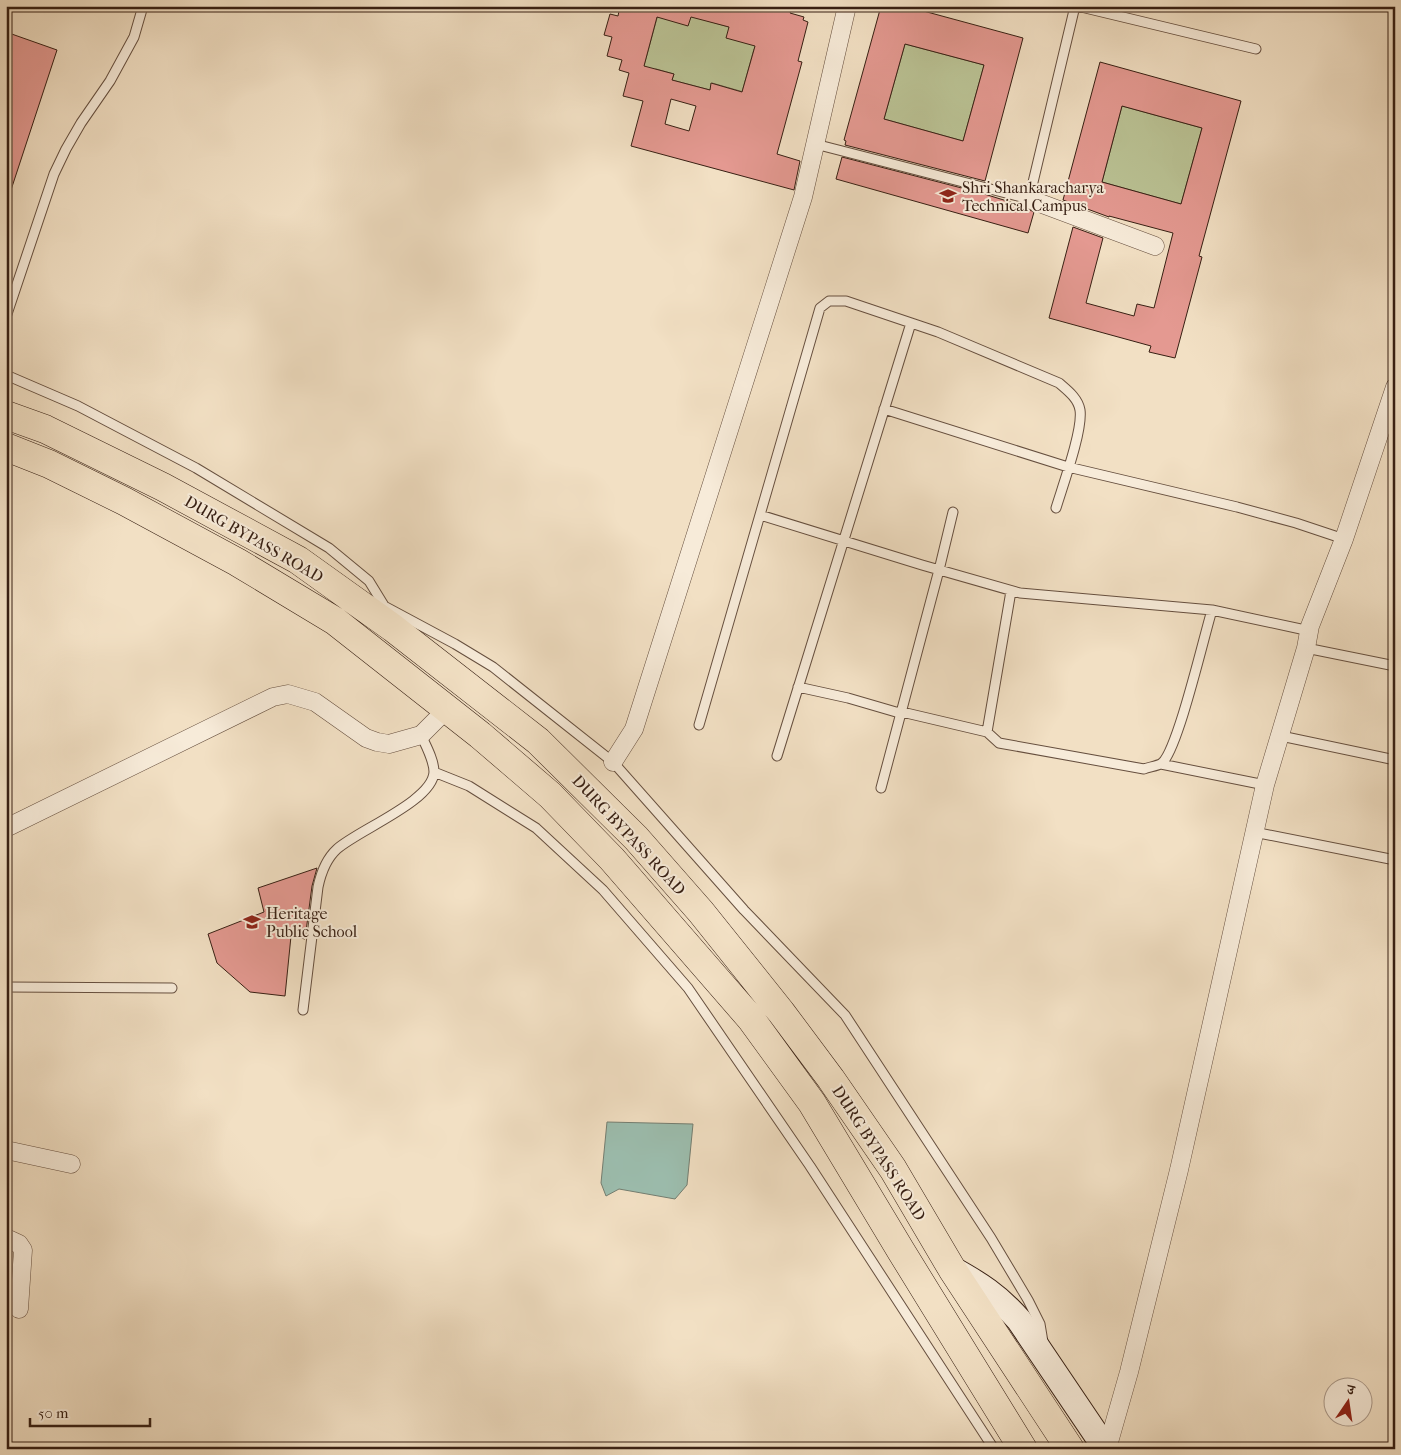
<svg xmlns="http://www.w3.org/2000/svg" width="1401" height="1455" font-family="'IM FELL French Canon','Noto Serif Devanagari',serif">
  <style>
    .green { fill: #bac294; stroke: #787054 }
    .water { fill: #9cbeaf; stroke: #747e71 }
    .building { fill: #e49991; stroke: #371f13; fill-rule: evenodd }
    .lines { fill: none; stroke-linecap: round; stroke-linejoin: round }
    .lane-casing { stroke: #664f3f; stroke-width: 11 }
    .street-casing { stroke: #664f3f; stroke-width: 19 }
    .secondary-casing { stroke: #371f13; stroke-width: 27 }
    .highway-casing { stroke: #371f13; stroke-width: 29 }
    .lane { stroke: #f7ebd9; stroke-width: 9 }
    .street { stroke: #f7ebd9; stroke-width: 18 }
    .secondary { stroke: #f7ebd9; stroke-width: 25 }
    .highway { stroke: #f2e0c4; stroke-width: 28 }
    .labels { text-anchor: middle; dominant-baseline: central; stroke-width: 4; stroke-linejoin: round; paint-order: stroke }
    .poi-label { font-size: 16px; fill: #371f13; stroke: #f7ebd9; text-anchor: start }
    .street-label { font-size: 16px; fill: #371f13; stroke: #f7ebd9 }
  </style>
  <rect width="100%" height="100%" fill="#f2e0c4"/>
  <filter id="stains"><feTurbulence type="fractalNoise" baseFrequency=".004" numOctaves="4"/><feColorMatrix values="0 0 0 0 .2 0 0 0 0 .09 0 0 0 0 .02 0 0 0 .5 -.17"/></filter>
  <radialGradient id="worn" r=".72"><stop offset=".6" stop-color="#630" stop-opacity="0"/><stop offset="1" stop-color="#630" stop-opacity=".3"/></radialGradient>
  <path class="green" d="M660,7L729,27L765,40L754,49L742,92L747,93L712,83L710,90L672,80L674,74L656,69L642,73Z
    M905,44L984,65L963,141L884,119Z
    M1122,106L1202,128L1181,204L1102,182Z"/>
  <path class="water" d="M607,1122L693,1124L687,1185L675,1199L619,1189L606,1196L601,1183Z"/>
  <path class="building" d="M620,6H781L792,9L790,13L804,17L803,20L808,22L798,61L802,62L777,154L800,161L794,190L631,146L643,101L623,96L629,73L619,70L622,60L607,56L612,37L604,35L610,14L618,16ZM657,17L688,26L691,17L729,27L726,38L755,46L742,92L711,83L710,90L672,80L674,74L644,66ZM671,99L696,106L689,131L665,124Z
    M881,6H905L1023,38L985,181L845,145L846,141L844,140ZM905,44L984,65L963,141L884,119Z
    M6,32L57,50L9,196L6,195Z
    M1100,62L1241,101L1199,256L1202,257L1175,358L1149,352L1151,346L1049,318L1073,227L1103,238L1086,303L1134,316L1137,304L1154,308L1173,233L1109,216V217L1063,200ZM1122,106L1202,128L1181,204L1102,182Z
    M842,157L981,193L1020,205L1034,212L1028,233L836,179Z
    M317,868L312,886L305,939L291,936L285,996L250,992L217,963L208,934L264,912L258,888Z"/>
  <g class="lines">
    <g class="lane-casing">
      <path id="lane" d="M1077,6L1256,49
        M815,144L1029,199L1075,6
        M6,317L54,174L66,149L81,123L110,81L134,37L143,6
        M6,375L78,406L196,468L329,548L369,581L388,612
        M884,409L1068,467L1237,507L1296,523L1344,539
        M760,515L922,565L1020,593L1212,610L1310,631
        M1011,591L987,732L999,743L1144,769C1149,767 1158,766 1162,763C1178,749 1204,636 1212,610
        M386,607L455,644L493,667L613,762L744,910L845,1015L991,1238L1028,1300L1040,1324L1043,1342
        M1306,648L1395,666
        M798,687L848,698L896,712H902L987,732
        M699,725L820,308L829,301H846L938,332L1059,383C1067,390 1078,398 1080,410C1083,430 1063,485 1056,508
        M1281,736L1395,760
        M777,756L911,323
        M1161,764L1265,785
        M434,772L469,786L536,828L603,890L688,988L810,1166L994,1449
        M881,788L939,570L953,512
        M1254,832L1395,860
        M6,987L172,988
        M303,1010L318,887C321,873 326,859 337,849C358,830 433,801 434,772C434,760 426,746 421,735"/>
    </g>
    <g class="street-casing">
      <path id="street" d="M1029,199L1155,246
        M613,762L634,729L803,197L847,6
        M6,828L273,697L288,694L315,702L366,738L377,742L389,744L421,735L446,710
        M6,1150L71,1164
        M6,1238L19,1244L23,1250L19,1309
        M1107,1449L1129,1372L1179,1170L1265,785L1306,648L1310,626L1344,539L1395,387"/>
    </g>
    <g class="secondary-casing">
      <path id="secondary" d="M952,1269C979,1284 998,1296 1019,1320L1106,1449"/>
    </g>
    <g class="highway-casing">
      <path id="highway" d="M6,415L45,429L163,487L298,560L393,628L538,741L636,838L701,912L781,1012L831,1079L893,1169L952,1269L1070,1449
        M6,447L49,464L124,501L237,562L335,621L480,735L550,795L612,859L751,1019L812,1103L901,1251L1023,1449"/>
    </g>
    <use href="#lane" class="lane"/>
    <use href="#street" class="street"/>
    <use href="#secondary" class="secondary"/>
    <use href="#highway" class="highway"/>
  </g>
  <defs>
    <g id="university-bare" transform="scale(1.35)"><path d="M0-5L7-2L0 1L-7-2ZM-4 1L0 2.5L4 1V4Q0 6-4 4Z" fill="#8f2418" stroke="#f7ebd9" stroke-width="2.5" paint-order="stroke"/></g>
    <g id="school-bare" transform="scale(1.35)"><path d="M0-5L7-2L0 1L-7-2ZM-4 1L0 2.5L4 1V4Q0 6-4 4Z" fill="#8f2418" stroke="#f7ebd9" stroke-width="2.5" paint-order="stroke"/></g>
  </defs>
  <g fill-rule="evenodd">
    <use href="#university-bare" x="948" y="196"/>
    <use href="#school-bare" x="252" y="922"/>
  </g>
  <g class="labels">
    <g class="poi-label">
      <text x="962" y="187">Shri Shankaracharya<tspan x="962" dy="18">Technical Campus</tspan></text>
      <text x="266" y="913">Heritage<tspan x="266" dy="18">Public School</tspan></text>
    </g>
    <g class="street-label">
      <text transform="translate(254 539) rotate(30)">DURG BYPASS ROAD</text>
      <text transform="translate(629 835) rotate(47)">DURG BYPASS ROAD</text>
      <text transform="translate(879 1153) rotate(57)">DURG BYPASS ROAD</text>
    </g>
  </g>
  <rect width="1401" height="1455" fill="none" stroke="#f2e0c4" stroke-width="25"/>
  <rect x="8" y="8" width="1386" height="1440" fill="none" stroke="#371f13" stroke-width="2.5"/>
  <rect x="12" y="12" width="1376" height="1430" fill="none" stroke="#371f13"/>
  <g transform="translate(1348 1402) rotate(13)"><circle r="24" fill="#f7ebd9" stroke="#aa998a"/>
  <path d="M0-4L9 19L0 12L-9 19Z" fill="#8f2418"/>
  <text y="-8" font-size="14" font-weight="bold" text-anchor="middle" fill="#371f13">उ</text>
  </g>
  <path d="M30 1418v8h120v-8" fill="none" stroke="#371f13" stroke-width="2.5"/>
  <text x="38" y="1418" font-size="15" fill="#371f13" stroke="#f7ebd9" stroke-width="4" paint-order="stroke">50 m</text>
  <rect width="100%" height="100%" filter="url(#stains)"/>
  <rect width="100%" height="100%" fill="url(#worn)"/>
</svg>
